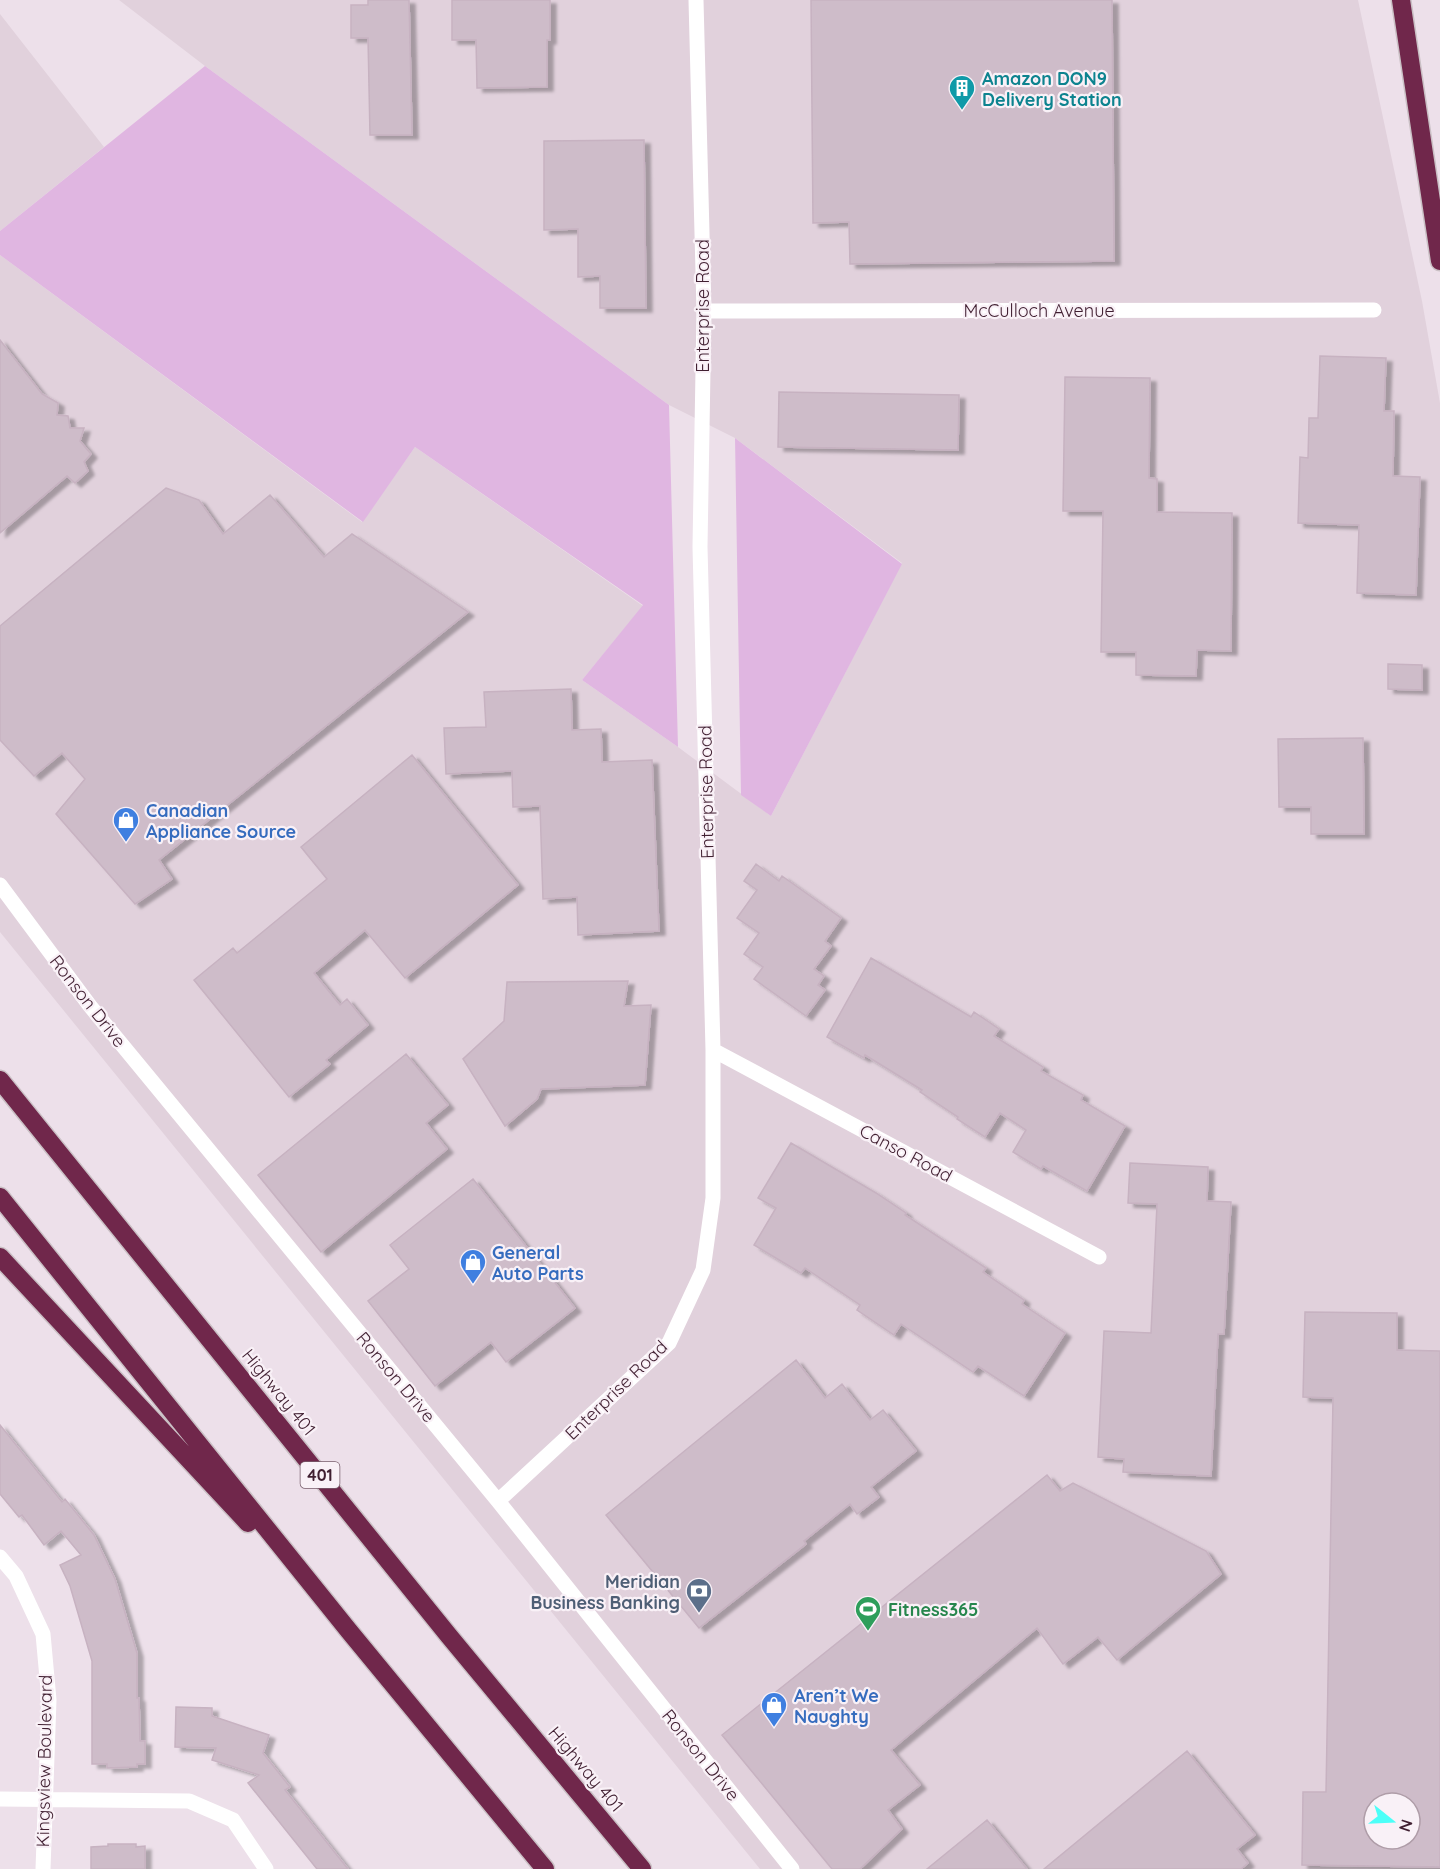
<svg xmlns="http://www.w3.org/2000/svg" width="1440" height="1869" font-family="Quicksand,sans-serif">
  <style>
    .built { fill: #e1d1dc; fill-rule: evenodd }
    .green { fill: #e0b6e1 }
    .building { fill: #cebcc9; stroke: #c7b2c1; stroke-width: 1.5; fill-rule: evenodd; filter: url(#shadow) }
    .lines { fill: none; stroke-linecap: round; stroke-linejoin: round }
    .highway-casing { stroke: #cac0c5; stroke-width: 21 }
    .street { stroke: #fff; stroke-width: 15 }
    .highway { stroke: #70274b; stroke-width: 18 }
    .labels { text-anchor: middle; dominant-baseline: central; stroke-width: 4.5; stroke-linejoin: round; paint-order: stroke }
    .shield { fill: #f9f1f7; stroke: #785e6c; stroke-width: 1.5 }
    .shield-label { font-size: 16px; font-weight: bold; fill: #401f31 }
    .culture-label { font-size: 18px; font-weight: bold; fill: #0d838f; stroke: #f9f1f7; text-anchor: start }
    .street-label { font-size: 18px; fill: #401f31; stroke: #f9f1f7 }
    .shop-label { font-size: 18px; font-weight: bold; fill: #366cbe; stroke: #f9f1f7; text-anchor: start }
    .service-label { font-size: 18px; font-weight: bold; fill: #4e5e75; stroke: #f9f1f7; text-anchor: end }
    .leisure-label { font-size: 18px; font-weight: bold; fill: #27864d; stroke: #f9f1f7; text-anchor: start }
  </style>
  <defs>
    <filter id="shadow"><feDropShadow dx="6" dy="4" stdDeviation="1.5" flood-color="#0004"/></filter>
  </defs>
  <rect width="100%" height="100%" fill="#ede0ea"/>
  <path class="built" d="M119,0H1358L1422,301L1440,403V1869H760L0,932V255L362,522L415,447L643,606L582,680L678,747L771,816L902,563L735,438L669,405L205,66ZM1374,1803H1410V1839H1374Z
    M0,14L104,147L0,231Z"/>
  <path class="green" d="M205,66L669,405L678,747L582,680L643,605L415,447L363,522L0,255V231Z
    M735,438L902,564L771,816L741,795Z"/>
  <path class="building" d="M368,0H409L412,135H370L368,38H351V5H368Z
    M452,0H550V40H547V87L477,88L476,40H452Z
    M811,0H1112L1114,261L850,264L849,222L813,223Z
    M644,140L646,308H600V276L578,277V229L544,230V141Z
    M0,340L42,394L58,403L57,415L68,416L70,428H84L80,441L91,454L84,462L88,471L75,483L67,476L0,533Z
    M1320,356L1386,358L1384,411H1394L1393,476L1420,477L1416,595L1357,593L1359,525L1298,523L1300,457L1308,458L1309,418H1318Z
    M1065,377L1150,378L1149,478L1157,479V512L1232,513L1231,651L1197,650L1196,676L1136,675V652H1101L1103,511H1063Z
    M779,392L959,395L958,450L778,447Z
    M166,488L199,500L223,534L270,495L324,557L352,534L468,612L159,860L172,879L135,904L56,814L85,779L62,753L34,776L0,740V626Z
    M1388,664L1422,665V690L1388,689Z
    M571,689L572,730L601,729L602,762L652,760L659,931L578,935L577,897L543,899L540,806L513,807L512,771L446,774L444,728L486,727L484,692Z
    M1363,738L1364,834H1311V807H1279L1278,739Z
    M412,755L518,885L405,978L365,930L314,973L340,1005L347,999L368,1025L326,1060L330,1064L289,1097L194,980L233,948L237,953L327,879L301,847Z
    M756,864L779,881L782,876L841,918L825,941L831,946L814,969L824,976L818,985L825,990L806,1016L754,979L763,967L744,954L759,933L737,918L757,890L744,881Z
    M871,958L971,1017L974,1012L999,1029L994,1036L1043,1067L1041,1071L1083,1095L1081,1100L1125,1126L1087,1191L1043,1166L1041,1169L1013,1152L1026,1130L1000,1113L985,1137L957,1119L958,1117L920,1092L922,1090L865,1055L864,1058L827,1037Z
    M628,981L624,1006L651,1005L645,1085L541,1089L537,1099L505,1126L463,1059L504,1021L507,982Z
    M406,1054L448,1105L426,1123L447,1149L321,1252L258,1175Z
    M791,1143L876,1193L906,1213L905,1215L986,1268L983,1272L1024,1300L1022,1304L1065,1333L1024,1396L978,1366L973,1372L901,1324L894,1335L857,1310L860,1305L805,1268L801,1273L754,1245L776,1208L758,1198Z
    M1130,1163L1208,1167L1207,1201L1231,1202L1224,1334H1218L1211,1476L1123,1472L1124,1459L1098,1457L1104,1331L1151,1333L1157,1204L1128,1203Z
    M473,1179L575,1308L506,1362L491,1342L435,1386L368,1301L409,1269L390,1245Z
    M1305,1312L1397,1313V1350L1440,1351V1867L1302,1865L1303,1792H1326L1333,1398L1303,1397ZM1374,1803H1410V1839H1374Z
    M796,1360L825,1398L842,1384L870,1420L883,1410L916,1451L871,1487L879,1497L857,1514L850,1504L804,1541L806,1544L699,1628L606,1515Z
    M0,1425L62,1502L65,1499L94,1535L115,1579L137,1653V1698H139L140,1741H145V1764H137V1767L107,1768V1764H92V1661L70,1586L60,1565L81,1555L61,1531L44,1545L22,1515L19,1517L0,1494Z
    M1047,1475L1060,1491L1073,1483L1206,1551L1221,1574L1117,1660L1098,1637L1063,1664L1037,1628L891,1750L920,1785L888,1810L902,1829L860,1869H832L722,1735Z
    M176,1707L212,1708V1716L269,1735L263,1753L290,1787L285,1790L348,1869H317L248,1783L259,1775L212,1760L216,1748L175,1747Z
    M1187,1751L1255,1835L1237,1849L1248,1863L1241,1869H1044Z
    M987,1820L1027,1869H927Z
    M108,1844H136V1847L145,1846V1869H91V1847L108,1846Z"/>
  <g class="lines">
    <g class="highway-casing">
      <path id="highway" d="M1401,0L1440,261
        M0,1080L449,1636L642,1869
        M0,1197L349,1631L545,1869
        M0,1257L248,1523"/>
    </g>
    <path class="street" d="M704,311L1374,310
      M0,885L90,1006L498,1501L792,1869
      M713,1050L1099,1257
      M498,1501L669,1343L703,1270L713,1198V1050L700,547L704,311L696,0
      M0,1557L16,1576L43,1634L49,1700L43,1869
      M0,1799L189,1801L233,1820L266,1869"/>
    <use href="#highway" class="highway"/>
  </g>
  <defs>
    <g id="building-pin" transform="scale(1.35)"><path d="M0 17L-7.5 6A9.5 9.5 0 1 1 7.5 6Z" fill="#0f9aa8" stroke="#f9f1f7"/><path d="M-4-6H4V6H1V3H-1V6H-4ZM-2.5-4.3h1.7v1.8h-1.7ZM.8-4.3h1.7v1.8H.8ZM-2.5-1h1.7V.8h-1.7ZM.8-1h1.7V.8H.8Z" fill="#fff"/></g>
    <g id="shop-pin" transform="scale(1.35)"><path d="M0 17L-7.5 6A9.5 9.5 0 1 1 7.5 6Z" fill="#3f7fe0" stroke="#f9f1f7"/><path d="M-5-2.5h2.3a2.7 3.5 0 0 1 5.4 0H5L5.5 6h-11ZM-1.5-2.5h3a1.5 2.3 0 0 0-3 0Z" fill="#fff"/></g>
    <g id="bank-pin" transform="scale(1.35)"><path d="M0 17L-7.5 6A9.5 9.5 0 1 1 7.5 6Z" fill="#5c6f8a" stroke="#f9f1f7"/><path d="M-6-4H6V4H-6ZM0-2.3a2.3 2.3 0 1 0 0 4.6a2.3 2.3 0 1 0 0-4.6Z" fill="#fff"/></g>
    <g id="stadium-pin" transform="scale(1.35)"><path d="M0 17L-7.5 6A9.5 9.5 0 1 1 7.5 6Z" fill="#2e9e5b" stroke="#f9f1f7"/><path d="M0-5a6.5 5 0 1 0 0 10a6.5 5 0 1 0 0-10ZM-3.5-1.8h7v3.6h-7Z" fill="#fff"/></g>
  </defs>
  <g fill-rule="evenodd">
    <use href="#building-pin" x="962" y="88"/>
    <use href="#shop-pin" x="126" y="820"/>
    <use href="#shop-pin" x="473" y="1262"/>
    <use href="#bank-pin" x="699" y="1591"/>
    <use href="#stadium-pin" x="868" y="1609"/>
    <use href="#shop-pin" x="774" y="1705"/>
  </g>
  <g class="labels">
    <rect class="shield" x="300.5" y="1462" width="39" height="26" rx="4.5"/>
    <g class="shield-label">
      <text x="320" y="1475">401</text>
    </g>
    <g class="culture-label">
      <text x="982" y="78">Amazon DON9<tspan x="982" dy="21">Delivery Station</tspan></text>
    </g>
    <g class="street-label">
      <text transform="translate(702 306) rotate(-90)">Enterprise Road</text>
      <text x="1039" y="310">McCulloch Avenue</text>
      <text transform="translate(706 792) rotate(-91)">Enterprise Road</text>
      <text transform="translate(88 1001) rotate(52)">Ronson Drive</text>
      <text transform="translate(906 1153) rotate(28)">Canso Road</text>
      <text transform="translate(396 1377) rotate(50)">Ronson Drive</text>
      <text transform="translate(616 1390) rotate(-44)">Enterprise Road</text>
      <text transform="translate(279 1392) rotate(51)">Highway 401</text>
      <text transform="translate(701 1755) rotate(51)">Ronson Drive</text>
      <text transform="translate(44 1761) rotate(-89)">Kingsview Boulevard</text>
      <text transform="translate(586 1769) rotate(50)">Highway 401</text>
    </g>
    <g class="shop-label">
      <text x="146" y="810">Canadian<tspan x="146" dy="21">Appliance Source</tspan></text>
      <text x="492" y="1252">General<tspan x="492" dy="21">Auto Parts</tspan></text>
      <text x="794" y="1695">Aren’t We<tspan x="794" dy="21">Naughty</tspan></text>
    </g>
    <g class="service-label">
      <text x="680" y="1581">Meridian<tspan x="680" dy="21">Business Banking</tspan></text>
    </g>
    <g class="leisure-label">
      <text x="888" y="1609">Fitness365</text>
    </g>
  </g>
  <g transform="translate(1392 1821) rotate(108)"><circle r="28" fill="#f9f1f7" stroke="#af9da8" stroke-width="1.5"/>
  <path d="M0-4.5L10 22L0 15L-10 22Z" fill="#4cfff8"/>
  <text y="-9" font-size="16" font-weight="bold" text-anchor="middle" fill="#401f31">N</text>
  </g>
</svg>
